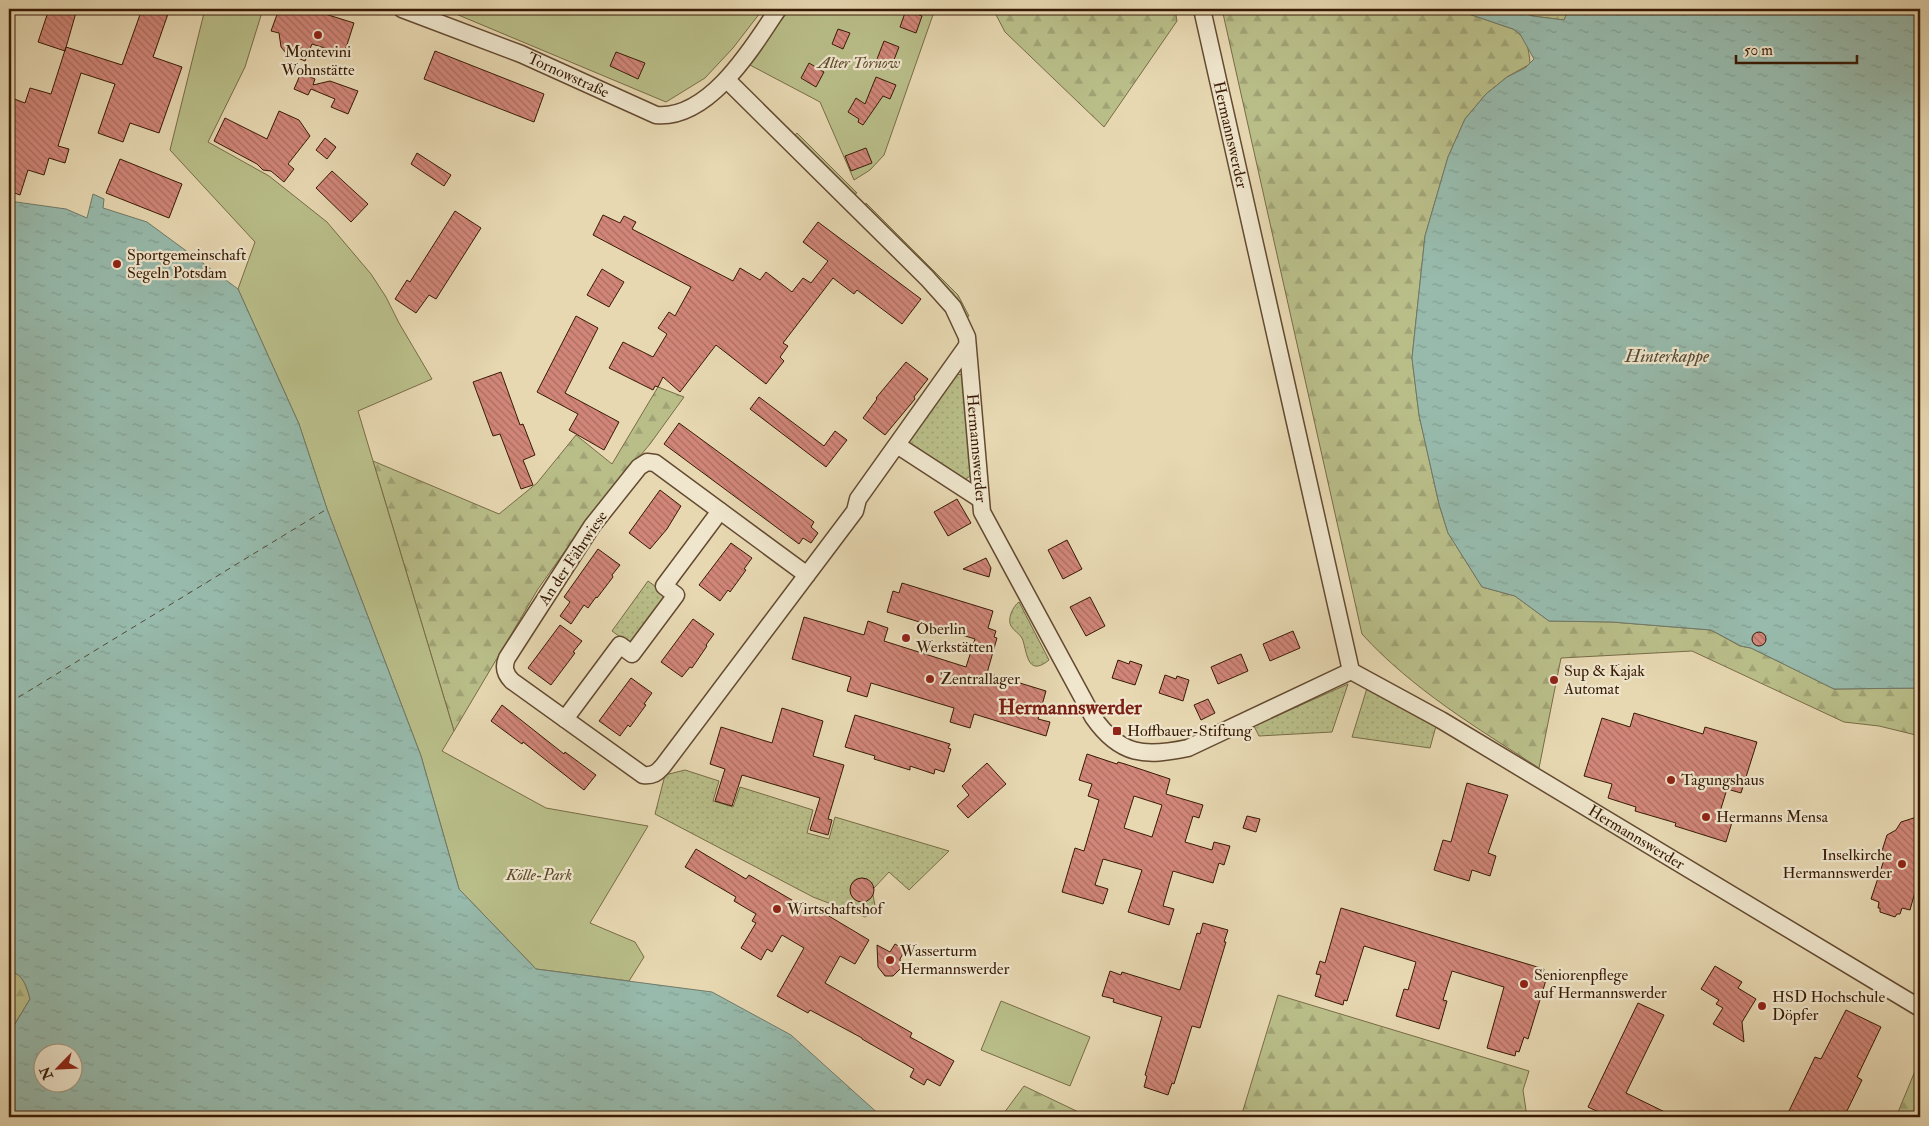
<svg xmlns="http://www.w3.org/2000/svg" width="1929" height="1126" font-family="'IM FELL Double Pica',serif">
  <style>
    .grass { fill: url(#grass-dots); stroke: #786c46 }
    .forest { fill: url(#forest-firs); stroke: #786c46 }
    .green { fill: #b9be89; stroke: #786c46 }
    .water { fill: url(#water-ripples); stroke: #717a69; fill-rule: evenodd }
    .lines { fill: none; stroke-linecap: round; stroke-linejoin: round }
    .ferry { stroke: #544a36; stroke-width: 1; stroke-dasharray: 6 5; stroke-linecap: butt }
    .building { fill: url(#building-back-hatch); stroke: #381a04; fill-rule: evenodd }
    .minor-casing { stroke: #644a30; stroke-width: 19 }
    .minor { stroke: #efe6cd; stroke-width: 16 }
    .poi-dot { fill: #8f2418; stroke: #efe6cd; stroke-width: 2 }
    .labels { text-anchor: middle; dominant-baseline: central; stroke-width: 4.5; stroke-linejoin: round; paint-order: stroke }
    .poi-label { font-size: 16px; fill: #381a04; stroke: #efe6cd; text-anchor: start }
    .park-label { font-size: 16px; font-style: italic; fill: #5f4b2c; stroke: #efe6cd }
    .street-label { font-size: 16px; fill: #381a04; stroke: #efe6cd }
    .water-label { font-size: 18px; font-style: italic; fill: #544a36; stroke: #efe6cd }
    .district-label { font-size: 21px; font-weight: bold; fill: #7a1f14; stroke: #efe6cd }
  </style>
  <defs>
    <pattern id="grass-dots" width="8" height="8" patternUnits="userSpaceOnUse" patternTransform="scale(1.25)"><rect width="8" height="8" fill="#b9be89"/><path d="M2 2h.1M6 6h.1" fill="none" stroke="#a0a375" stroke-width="1.8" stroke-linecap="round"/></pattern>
    <pattern id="forest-firs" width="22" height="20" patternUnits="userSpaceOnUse" patternTransform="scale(1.25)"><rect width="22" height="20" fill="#b9be89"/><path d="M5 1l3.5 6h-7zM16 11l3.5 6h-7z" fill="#a0a375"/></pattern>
    <pattern id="water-ripples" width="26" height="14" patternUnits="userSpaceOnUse" patternTransform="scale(1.25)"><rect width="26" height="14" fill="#97baac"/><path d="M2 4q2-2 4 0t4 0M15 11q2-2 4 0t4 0" fill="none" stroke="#839f92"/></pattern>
    <pattern id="building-back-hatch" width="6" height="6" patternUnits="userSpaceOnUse" patternTransform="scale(1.25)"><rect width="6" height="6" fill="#d18679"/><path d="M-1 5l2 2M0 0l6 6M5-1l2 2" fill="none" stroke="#ab6d61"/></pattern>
  </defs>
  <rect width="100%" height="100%" fill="#e7d8b2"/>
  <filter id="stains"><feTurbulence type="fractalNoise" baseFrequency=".004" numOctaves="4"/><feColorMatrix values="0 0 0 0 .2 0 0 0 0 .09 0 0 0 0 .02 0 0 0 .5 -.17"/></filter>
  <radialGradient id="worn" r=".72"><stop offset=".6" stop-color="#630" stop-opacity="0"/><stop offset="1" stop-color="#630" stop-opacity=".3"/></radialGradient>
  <path class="grass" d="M1514,9H1569L1564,20L1532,16Z
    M797,133L857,193L850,194L793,137Z
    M866,203L958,295L969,316L965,318L866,210Z
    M957,374L963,375L971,475L965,480L906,445Z
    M648,581L670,597L634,647L612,631Z
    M1019,602L1049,660C1026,679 1027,649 1022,638C1019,633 1014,631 1011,626C1007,619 1013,606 1019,602Z
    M1348,684L1332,732L1259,736L1254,726Z
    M1368,685L1436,726L1430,748L1352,737Z
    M685,770L719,781L713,801L733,807L740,787L813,810L807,833L829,839L835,817L949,851L909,890L889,872L874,888L867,879C837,872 855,919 873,895L876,911L865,917L813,897L655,814L665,775Z"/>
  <path class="forest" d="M993,9H1175L1177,21L1104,127L1005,32Z
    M1222,9H1454L1513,29C1527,38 1529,49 1530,64L1507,77L1486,94L1465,119L1448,157L1425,236L1412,358L1419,415L1439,504L1448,533L1482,587L1515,596L1549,621L1612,622L1711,630L1740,646L1751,648L1834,689L1920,688V736L1879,726L1844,722L1692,651L1561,658L1539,768C1477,728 1412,689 1362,634Z
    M658,387L684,397L650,444L592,513L538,589L454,731L373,461L499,514L537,483L576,435L612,464Z
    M9,972C23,972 27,988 30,999L9,1034Z
    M1278,995L1529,1071L1523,1090L1527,1117H1241Z
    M1920,1059V1117H1896Z
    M1024,1086L1089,1117H1001Z"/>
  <path class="green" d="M205,9H263L245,67L208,142L269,176L327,222L371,274L386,297L399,323L432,379L358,411L454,731L442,751L546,808L648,826L590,923L635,942L644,957L629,981L536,969L459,889L421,756L327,509L299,424L238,289L255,242L170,150Z
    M444,9H763L733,48L705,78L666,102Z
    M790,9H935L884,155L870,170L854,180L820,102L748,64Z
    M1001,1001L1090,1037L1070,1086L981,1050Z"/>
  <path class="water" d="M1454,9H1514L1532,16L1564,20L1569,9H1920V688L1834,689L1751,648L1741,646L1711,630L1612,622L1549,621L1515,596L1482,587L1448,533L1439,504L1419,415L1412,358L1425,236L1448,157L1465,119L1486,94L1507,77L1525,68L1534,59L1520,34L1513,29Z
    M93,194L104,199L103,208L147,222L238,289L299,424L327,509L421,756L459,889L536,969L712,992L791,1035L882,1117H9V1034L30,999C27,988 23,972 9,972V201L66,209L87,218ZM42,1054H72V1084H42Z"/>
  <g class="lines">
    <path class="ferry" d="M9,703L327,509"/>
  </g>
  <path class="building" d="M49,9H77L65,51L38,42Z
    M142,9H161L169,11L153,57L182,67L159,133L130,123L123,142L98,133L115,84L81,73L58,146L69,149L65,163L49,158L44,175L28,170L20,195L9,191V97L25,103L30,88L51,94L66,47L122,65Z
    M279,9H323L322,13L354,23L344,54L312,44L305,61L286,53L281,47L279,33L271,31Z
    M906,10L922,16L916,33L900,27Z
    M838,29L850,33L843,49L832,44Z
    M884,41L899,47L892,65L877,59Z
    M435,51L544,94L534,122L424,79Z
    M616,52L645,63L638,79L610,66Z
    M809,63L824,72L816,87L801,78Z
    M301,73L315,79L313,85L330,81L358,91L348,114L331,107L335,99L311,89L308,95L294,89Z
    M876,77L896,85L890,99L883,96L863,125L858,122L859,119L848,112L856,98L865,104Z
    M279,111L299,120L310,136L288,164L294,169L284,182L271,171L263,170L257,164L214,141L225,118L267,139Z
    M325,138L336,147L327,159L316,150Z
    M866,148L872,163L851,171L845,156Z
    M417,153L451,175L444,186L411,164Z
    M120,159L182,184L169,218L106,193Z
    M332,171L368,204L351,222L316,188Z
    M455,211L481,228L436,299L429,295L416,313L395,299L407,280L410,282Z
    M603,215L620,223L624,216L636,222L632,229L733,281L740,268L760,280L766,272L792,292L803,278L811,283L828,261L803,242L818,222L921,299L902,324L857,290L854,294L833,278L783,343L788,346L780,357L784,361L766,384L716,345L680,392L663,377L658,387L655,386L653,390L609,368L623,342L653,357L667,334L658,328L669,312L675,316L691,287L593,235Z
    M602,269L624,282L609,307L587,295Z
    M576,316L598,328L565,393L619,422L604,450L569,430L578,414L537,392Z
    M906,362L928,379L914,397L915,399L885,435L863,418L877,399L876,398Z
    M501,372L520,425L523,424L535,455L523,460L533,485L521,489L500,434L493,436L473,382Z
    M759,397L824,446L835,431L847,440L826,467L750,409Z
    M679,423L814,522L811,527L818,533L811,543L803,538L799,544L664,444Z
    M660,490L681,506L667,529L650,549L629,533Z
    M957,499L971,523L948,536L934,512Z
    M1067,540L1082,569L1063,579L1048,550Z
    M731,543L752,558L744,569L746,570L730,592L728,590L720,601L699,585Z
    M598,549L620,565L612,575L613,577L597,598L596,597L588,608L584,605L571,624L560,616L570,602L564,597Z
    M986,558L991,568L989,577L963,569Z
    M902,583L993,611L988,628L996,631L994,637L997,638L987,673L1046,691L1038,719L1050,722L1046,736L974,714L970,728L950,722L954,708L871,683L867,697L847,691L851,677L792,659L804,617L864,635L868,621L888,628L884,641L966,667L975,639L887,612L893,591L899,593Z
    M1090,597L1105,626L1086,636L1070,607Z
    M693,619L714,634L706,645L707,646L692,668L690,667L682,677L661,662Z
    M560,625L582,641L573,652L575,653L551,685L528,668Z
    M1293,631L1300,648L1270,661L1263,644Z
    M1752 639a7 7 0 1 1 14 0a7 7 0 1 1-14 0Z
    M1241,654L1248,671L1218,684L1211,667Z
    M1118,660L1129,664L1130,661L1142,665L1135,685L1112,678Z
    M1165,675L1176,679L1177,676L1189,680L1183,701L1159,693Z
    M631,678L652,693L644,704L646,705L630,727L628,725L620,736L599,721Z
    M1208,699L1215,713L1201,720L1194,705Z
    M502,705L564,754L565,752L596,775L584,790L523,742L522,744L491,721Z
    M782,708L823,721L813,756L844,765L828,819L832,820L828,835L810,830L820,798L742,775L732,806L715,801L725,769L710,764L721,727L772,743Z
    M1634,713L1703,734L1705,727L1757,742L1741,793L1727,789L1719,815L1733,819L1726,842L1675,826L1676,823L1635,811L1636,807L1608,798L1612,784L1584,776L1602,718L1630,727Z
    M855,715L950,744L948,748L951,749L944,772L935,769L934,774L910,766V770L874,759L875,756L845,747Z
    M1087,754L1117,764L1118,762L1125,764L1170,779L1166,794L1203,805L1199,818L1193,816L1185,842L1212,850L1214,842L1230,846L1224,865L1219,863L1213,883L1173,871L1163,906L1174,909L1169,925L1128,912L1142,870L1103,859L1095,885L1108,889L1103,904L1062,892L1075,848L1084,851L1099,800L1088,796L1092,784L1079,780ZM1134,796L1162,805L1152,837L1124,828Z
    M987,763L1006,784L968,818L957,806L969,795L962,786Z
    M1467,783L1508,795L1488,853L1496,856L1490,876L1472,870L1469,881L1434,870L1443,840L1451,842Z
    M1247,816L1260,819L1256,832L1243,828Z
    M1920,816V874L1910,910L1902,908L1900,914H1897L1895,917L1880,912V908H1878L1879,902L1871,899L1884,860L1880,857L1887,835L1896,830L1901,822Z
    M696,849L746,879L749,875L809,910L812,906L869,940L855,964L840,956L825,983L912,1033L910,1037L954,1061L940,1086L927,1079L924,1085L910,1077L914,1069L862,1039V1038L810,1010L808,1013L777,996L804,948L782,935L772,952L767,949L761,960L741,948L756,923L752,921L756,914L734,901L736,897L685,867Z
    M850 890a12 12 0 1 1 24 0a12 12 0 1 1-24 0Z
    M1341,908L1544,969L1541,979L1546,980L1528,1039L1524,1037L1519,1052L1516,1051L1515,1056L1487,1048L1504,987L1452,971L1443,1000L1447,1001L1439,1029L1396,1016L1404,989L1408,990L1416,962L1364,946L1347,1001L1344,1000L1343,1005L1315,996L1321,975L1316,974L1320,961L1325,963Z
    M1203,923L1228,930L1224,942H1226L1200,1028L1192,1026L1174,1084L1172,1083L1168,1095L1144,1087L1147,1076L1145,1075L1162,1017L1113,1002L1114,999L1102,996L1110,971L1121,975L1122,972L1180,990L1197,933L1200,934Z
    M895,944L905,950L900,959L901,968L893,976H885L878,967L877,945L890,952Z
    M1715,966L1742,982L1738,988L1756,999L1742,1022L1744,1042L1713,1024L1723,1008L1716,1004L1719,1000L1701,989Z
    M1638,1003L1664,1015L1626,1093L1675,1117H1609L1588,1107Z
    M1846,1010L1881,1027L1857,1077L1862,1080L1844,1117H1797L1788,1113L1815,1057L1821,1059Z"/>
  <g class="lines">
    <g class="minor-casing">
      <g id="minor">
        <path id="s1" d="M402,9L521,54L656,115C709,120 753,47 778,9"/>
        <path id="s2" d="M1202,9L1351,671L1441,720L1920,1008"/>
        <path id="s3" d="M727,80L927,278L953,307L967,337L982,512L1093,717C1120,756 1145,757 1188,748L1351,671"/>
        <path d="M897,445L980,499"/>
        <path d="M807,575L655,463L647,462L639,467L592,526L507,658C503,667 505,674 512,681L643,775C653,776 657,773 663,766C727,681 791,596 855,511L858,499L967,346"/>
        <path d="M565,719L620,645L632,654L676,595L664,586L720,511"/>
      </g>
    </g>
    <use href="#minor" class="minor"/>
  </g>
  <g class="poi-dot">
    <circle cx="318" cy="35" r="5"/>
    <circle cx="117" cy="264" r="5"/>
    <circle cx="906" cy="638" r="5"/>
    <circle cx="930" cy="679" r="5"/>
    <circle cx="1554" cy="680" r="5"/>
    <rect x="1112" y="726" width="10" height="10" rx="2.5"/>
    <circle cx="1671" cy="780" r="5"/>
    <circle cx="1706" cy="817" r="5"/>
    <circle cx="1902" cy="864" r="5"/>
    <circle cx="777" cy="909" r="5"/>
    <circle cx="890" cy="960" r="5"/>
    <circle cx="1524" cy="984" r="5"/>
    <circle cx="1762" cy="1006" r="5"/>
  </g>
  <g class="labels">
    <g class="poi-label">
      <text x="318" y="52" text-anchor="middle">Montevini<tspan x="318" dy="18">Wohnstätte</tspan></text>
      <text x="127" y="255">Sportgemeinschaft<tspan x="127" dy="18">Segeln Potsdam</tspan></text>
      <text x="916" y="629">Oberlin<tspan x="916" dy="18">Werkstätten</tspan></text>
      <text x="1564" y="671">Sup &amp; Kajak<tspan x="1564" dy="18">Automat</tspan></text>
      <text x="940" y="679">Zentrallager</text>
      <text x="1127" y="731">Hoffbauer-Stiftung</text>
      <text x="1681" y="780">Tagungshaus</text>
      <text x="1716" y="817">Hermanns Mensa</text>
      <text x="1892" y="855" text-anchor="end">Inselkirche<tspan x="1892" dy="18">Hermannswerder</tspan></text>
      <text x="787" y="909">Wirtschaftshof</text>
      <text x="900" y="951">Wasserturm<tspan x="900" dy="18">Hermannswerder</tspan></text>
      <text x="1534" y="975">Seniorenpflege<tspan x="1534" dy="18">auf Hermannswerder</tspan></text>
      <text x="1772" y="997">HSD Hochschule<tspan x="1772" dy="18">Döpfer</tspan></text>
    </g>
    <g class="park-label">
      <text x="859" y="63">Alter Tornow</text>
      <text x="539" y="875">Kölle-Park</text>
    </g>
    <g class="street-label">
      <text stroke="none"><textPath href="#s1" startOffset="179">Tornowstraße</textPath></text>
      <text stroke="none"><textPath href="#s2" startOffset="129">Hermannswerder</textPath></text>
      <text stroke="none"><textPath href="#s3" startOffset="465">Hermannswerder</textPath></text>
      <text transform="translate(573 558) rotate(-56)">An der Fährwiese</text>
      <text stroke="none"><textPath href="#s2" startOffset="1009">Hermannswerder</textPath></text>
    </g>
    <g class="water-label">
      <text x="1667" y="356">Hinterkappe</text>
    </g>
    <g class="district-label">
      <text x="1070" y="707">Hermannswerder</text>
    </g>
  </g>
  <rect width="1929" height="1126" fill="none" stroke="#e7d8b2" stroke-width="30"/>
  <rect x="10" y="10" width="1909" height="1106" fill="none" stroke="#381a04" stroke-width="2.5"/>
  <rect x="15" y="15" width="1899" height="1096" fill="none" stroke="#381a04"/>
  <g transform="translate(58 1068) rotate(246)"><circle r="24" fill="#efe6cd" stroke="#a6947d"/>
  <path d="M0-4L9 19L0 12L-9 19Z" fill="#8f2418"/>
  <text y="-8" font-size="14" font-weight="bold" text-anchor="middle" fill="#381a04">N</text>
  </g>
  <path d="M1736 55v8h121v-8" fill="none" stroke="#381a04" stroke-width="2.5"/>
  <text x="1744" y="55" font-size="15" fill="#381a04" stroke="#efe6cd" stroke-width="4" paint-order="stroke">50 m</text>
  <rect width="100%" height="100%" filter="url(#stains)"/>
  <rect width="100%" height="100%" fill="url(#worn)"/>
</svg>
